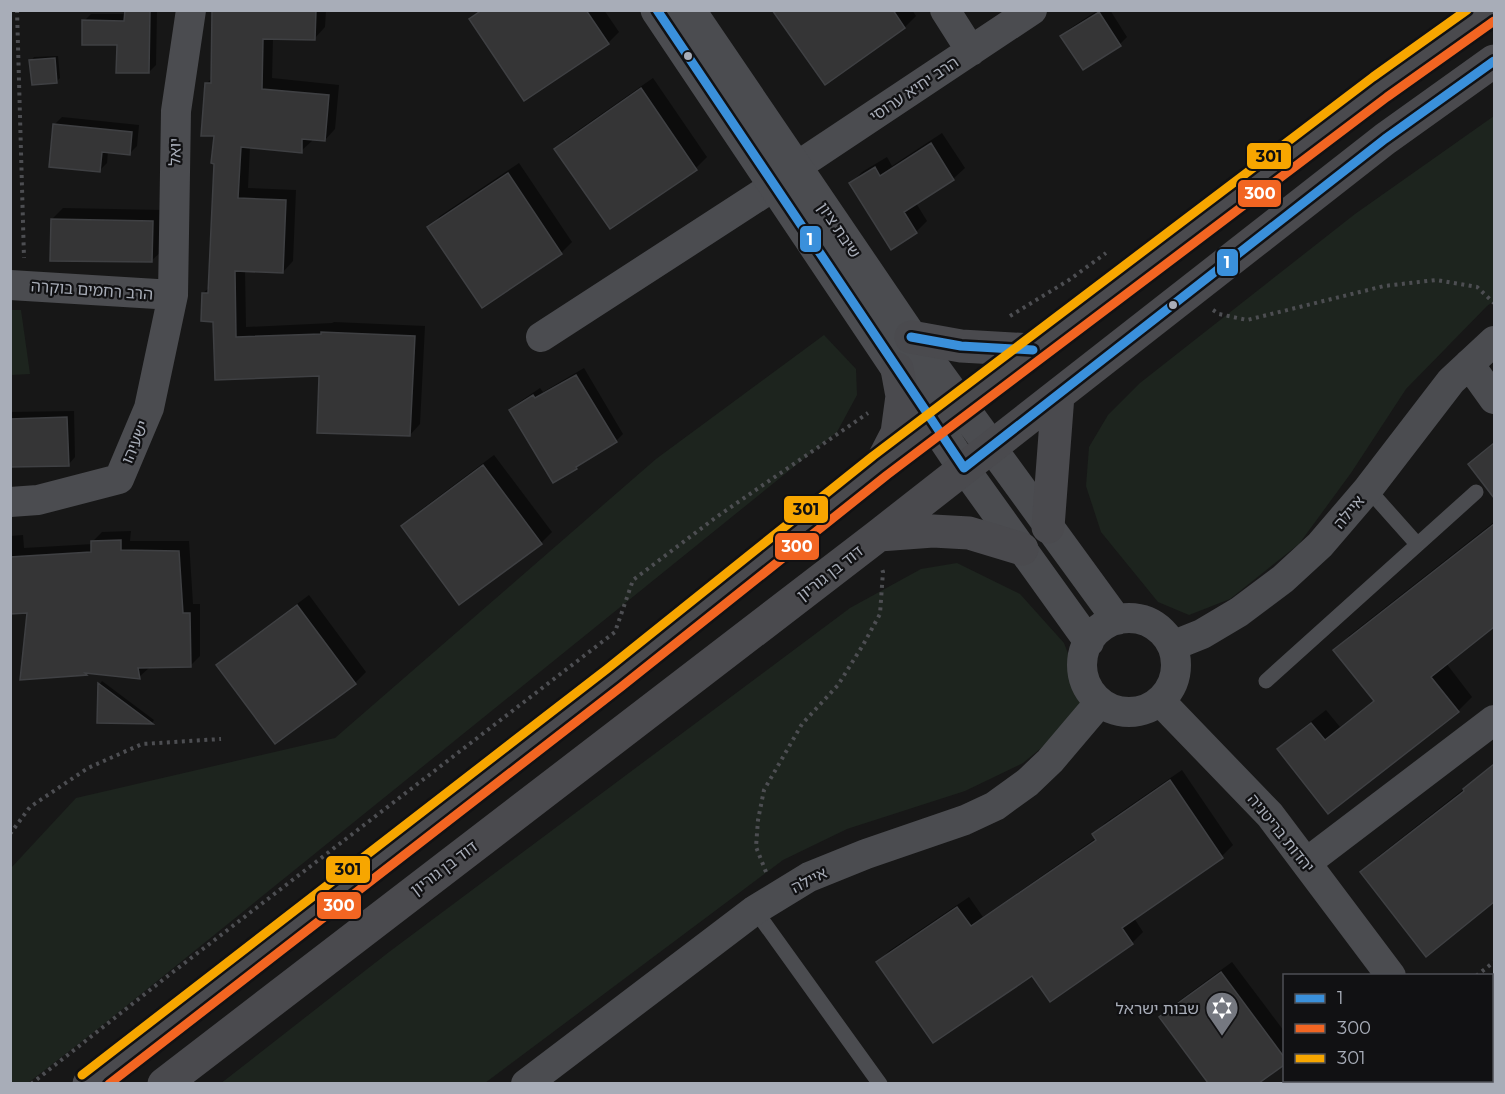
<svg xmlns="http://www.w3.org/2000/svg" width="1505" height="1094" font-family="Montserrat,'Noto Sans Hebrew',sans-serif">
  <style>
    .green { fill: #1d241e }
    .shadow { fill: #0007 }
    .building { fill: #353536; stroke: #3f4043; stroke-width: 1.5 }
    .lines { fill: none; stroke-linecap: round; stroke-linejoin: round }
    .path { stroke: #4d4e52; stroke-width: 4; stroke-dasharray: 3 4.5; stroke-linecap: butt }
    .service { stroke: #4b4c50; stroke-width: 15 }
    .minor { stroke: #4b4c50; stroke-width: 30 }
    .tertiary { stroke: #4b4c50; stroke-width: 33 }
    .secondary { stroke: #4a4a4e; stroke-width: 33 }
    .bus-1-casing { stroke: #111113; stroke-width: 14 }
    .bus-2-casing { stroke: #111113; stroke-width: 14 }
    .bus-3-casing { stroke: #111113; stroke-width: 14 }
    .bus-1 { stroke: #3a90db; stroke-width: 9 }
    .bus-2 { stroke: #f26522; stroke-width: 9 }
    .bus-3 { stroke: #f7a600; stroke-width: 9 }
    .bus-dot { fill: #a8adb8; stroke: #111113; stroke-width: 2 }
    .labels { text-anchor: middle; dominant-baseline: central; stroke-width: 4.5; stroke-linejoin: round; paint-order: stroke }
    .street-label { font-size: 16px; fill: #a8adb8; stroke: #111113 }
    .poi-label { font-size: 16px; fill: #a8adb8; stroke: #111113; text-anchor: end }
    .line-badge { stroke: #111113; stroke-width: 2 }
    .badge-label { font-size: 16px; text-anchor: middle; font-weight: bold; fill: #fff }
    .pale-badge-label { font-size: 16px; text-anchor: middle; font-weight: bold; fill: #111 }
  </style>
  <rect width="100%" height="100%" fill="#171717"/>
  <path class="green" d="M1494,116V301L1487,306L1406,389L1351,473L1299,544L1230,599L1189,615L1158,602L1101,532L1086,486L1089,447L1108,415L1140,383L1355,214Z
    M11,310H21L30,374L11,375Z
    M824,335L856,369L857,395L837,432L94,1032L28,1083H11V868L76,798L335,738L656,459Z
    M957,563L1020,594L1064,643L1084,696L1063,730L1023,763L965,791L847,829L783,860L485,1083L220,1084L389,952L850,608L921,569Z"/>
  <path class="shadow" d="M126,10H157L156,65L149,72L119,44L84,21L91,14H126Z
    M214,10H326L325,27L315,38H273L272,78L339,85L335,129L325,140L312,138V141L301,151L250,146L248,188L296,190L293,261L283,272L245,270L246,327L332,323L334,322L425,326L420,424L410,435L321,375L216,378L215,320L203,293L210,287L215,134L206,84L213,77Z
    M480,10H604L619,32L608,43L471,20Z
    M774,10H912L916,16L905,27L825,83Z
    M1098,10H1110L1127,37L1120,44L1083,68L1062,36L1069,29Z
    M58,56L60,78L56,82L31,61L34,57Z
    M653,78L707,157L696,168L556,149L567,138Z
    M62,117L139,125L137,146L130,153L108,151L107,163L100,170L54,125Z
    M942,133L965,168L953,179L916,203L927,221L916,232L851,183L862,172L887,157L892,166Z
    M519,163L572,242L561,253L429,227L440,216Z
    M63,208L164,210L163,250L151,261L52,219Z
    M584,368L623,434L616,441L584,460L576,468L553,481L510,410L518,403L540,388L543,392Z
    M74,411L75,457L68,465L10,466V412Z
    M1494,442V495L1470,464Z
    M494,455L552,532L541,543L403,526L414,515Z
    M1494,522V625L1446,663L1472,697L1458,711L1328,812L1279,749L1294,735L1326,710L1340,727L1375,700L1335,650L1350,635Z
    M131,531L130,541H189L193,604H200V656L190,666L149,668L139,677L88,672L87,673L21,679L29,612L10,613V536L23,535L24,548L93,544V541L102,532Z
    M309,595L366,672L355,683L218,666L229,655Z
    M102,681L154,720L152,723L98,722L100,684Z
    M1494,763V900L1426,955L1362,872L1376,858L1469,785Z
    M1182,770L1233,845L1222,856L1134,918L1143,932L1132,943L1032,974L878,962L889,951L969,897L983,917L1096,838L1094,834L1105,823Z
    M1232,962L1284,1031V1063L1257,1084H1210L1161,1017L1172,1006Z
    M1380,1080H1431L1433,1084H1376Z"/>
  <path class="building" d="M125,10H150L149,73H116L117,45H82V20L124,21Z
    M212,10H316L315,40L263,39L262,89L329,95L325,141L302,139V153L241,147L238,198L286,200L283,273L235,271L236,337L321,334V332L415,336L410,436L317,433L319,376L215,380L213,322L201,321L202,293H208L214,164L211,163L214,136H201L205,83H211Z
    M482,10H586L609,44L524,101L469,19Z
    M772,10H893L905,28L825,85Z
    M1099,12L1121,46L1083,70L1060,36Z
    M55,58L57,83L32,85L29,60Z
    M641,88L697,170L610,229L554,149Z
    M53,124L132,132L130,155L102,152L100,172L49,167Z
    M931,143L954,180L904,212L917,233L891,250L849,183L875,167L880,176Z
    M508,173L562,254L482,308L427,227Z
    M51,219L153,221L152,262L50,261Z
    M576,375L617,442L576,467L577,469L553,483L509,410L533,395L535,398Z
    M67,417L69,466L10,467V419Z
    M1494,443V498L1468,464Z
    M483,465L542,544L459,605L401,526Z
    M1494,524V627L1431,677L1459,712L1328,814L1277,749L1311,723L1325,740L1374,701L1333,650Z
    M121,540V550L179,551L183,613H190L191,667L138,668L140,679L85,673L87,675L20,680L27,613L10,614V557L91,552V541Z
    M297,605L356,684L275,744L216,665Z
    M98,683L153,724L97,723Z
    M1494,764V902L1426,957L1360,872L1464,791L1463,789Z
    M1170,780L1223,858L1122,928L1133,944L1050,1002L1032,976L933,1043L876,962L957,907L971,926L1096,840L1092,834Z
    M1221,972L1284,1057V1065L1259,1083H1208L1159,1017Z"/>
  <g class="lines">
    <path class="path" d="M17,10L24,258
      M1213,310L1219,314L1247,320L1384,286L1436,280L1477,287L1494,303
      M1010,316L1069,280L1106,253
      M10,834L30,807L88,768L142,744L221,739
      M766,872L756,847L758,820L764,790L802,724L838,685L863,645L880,614L883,572L882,569
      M1476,976L1494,962
      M31,1084L169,975L615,632L633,580L715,518L868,413
      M1335,1084L1338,1080"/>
    <path class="service" d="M1368,489L1417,544
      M1266,681L1476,492
      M755,910L880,1084"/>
    <path class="minor" d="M945,10L971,51
      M796,167L1032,10
      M10,285L173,295
      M541,337L774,186
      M1469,364L1494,399
      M991,447L1117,620
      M964,468L1089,642
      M10,502L38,500L119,479L149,408L173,295L176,111L191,10
      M1082 665a47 47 0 1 1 94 0a47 47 0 1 1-94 0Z
      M1172,646L1202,634L1239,612L1283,579L1320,545L1368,489L1451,381L1494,341
      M1160,701L1270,815L1391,976
      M1306,863L1494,720
      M1475,1080L1477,1084
      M526,1084L755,910L809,877L866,854L965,820L995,806L1028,782L1050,761L1100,702"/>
    <path class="tertiary" d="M657,10L964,468
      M689,10L911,337L991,447"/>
    <path class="secondary" d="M911,337L961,346L1033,350
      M882,462L897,433L902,396L897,369
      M1048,527L1058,395
      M879,535L933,531L969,533L1022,549
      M89,1084L614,678L880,466L1380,87L1489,10
      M164,1084L879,535L1385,139L1494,61"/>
    <g class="bus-1-casing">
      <path id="bus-1" d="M657,10L964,468
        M911,337L961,346L1033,350
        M964,468L1385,139L1494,61"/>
    </g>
    <g class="bus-2-casing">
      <path id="bus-2" d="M109,1084L621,687L887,475L1387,97L1494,21"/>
    </g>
    <g class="bus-3-casing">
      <path id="bus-3" d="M82,1075L607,669L873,456L1373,77L1467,10"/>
    </g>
    <use href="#bus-1" class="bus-1"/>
    <use href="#bus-2" class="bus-2"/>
    <use href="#bus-3" class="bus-3"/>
  </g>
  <defs>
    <g id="synagogue-pin" transform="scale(1.725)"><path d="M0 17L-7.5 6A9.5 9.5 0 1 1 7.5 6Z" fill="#757880" stroke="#111113"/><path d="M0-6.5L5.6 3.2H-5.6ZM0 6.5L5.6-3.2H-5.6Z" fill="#fff"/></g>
  </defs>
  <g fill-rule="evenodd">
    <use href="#synagogue-pin" x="1222" y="1008"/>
  </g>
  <g class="bus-dot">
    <circle cx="688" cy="56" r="5"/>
    <circle cx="1173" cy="305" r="5"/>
  </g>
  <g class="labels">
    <g class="street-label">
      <text transform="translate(914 89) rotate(-34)">הרב יחיא ערוסי</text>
      <text transform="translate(175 152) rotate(-89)">יואל</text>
      <text transform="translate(839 230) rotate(56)">שיבת ציון</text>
      <text transform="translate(92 290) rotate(4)">הרב רחמים בוקרה</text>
      <text transform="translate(135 442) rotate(-67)">ישעיהו</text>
      <text transform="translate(1349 512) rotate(-50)">איילה</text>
      <text transform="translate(830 573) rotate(-38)">דוד בן גוריון</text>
      <text transform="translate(1281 833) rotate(51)">יהדות בריטניה</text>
      <text transform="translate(444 868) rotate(-37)">דוד בן גוריון</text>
      <text transform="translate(809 880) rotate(-27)">איילה</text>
    </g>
    <g class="poi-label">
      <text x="1199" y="1008">שבות ישראל</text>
    </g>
  </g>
  <g class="line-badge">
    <rect x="1246" y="142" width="46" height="28" rx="6" fill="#f7a600"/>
    <rect x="1237" y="179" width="45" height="29" rx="6" fill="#f26522"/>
    <rect x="799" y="225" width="23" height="28" rx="6" fill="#3a90db"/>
    <rect x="1216" y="248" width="23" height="29" rx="6" fill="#3a90db"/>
    <rect x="783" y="495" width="46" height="29" rx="6" fill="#f7a600"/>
    <rect x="774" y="532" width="46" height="29" rx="6" fill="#f26522"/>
    <rect x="325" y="855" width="46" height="29" rx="6" fill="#f7a600"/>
    <rect x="316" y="891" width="46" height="29" rx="6" fill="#f26522"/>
  </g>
  <g class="badge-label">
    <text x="1260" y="199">300</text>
    <text x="810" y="245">1</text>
    <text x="1227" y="268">1</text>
    <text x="797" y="552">300</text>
    <text x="339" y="911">300</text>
  </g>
  <g class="pale-badge-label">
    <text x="1269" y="162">301</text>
    <text x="806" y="515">301</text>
    <text x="348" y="875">301</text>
  </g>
  <rect width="1505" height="1094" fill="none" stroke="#a8adb8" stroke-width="24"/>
  <rect x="1283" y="974" width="210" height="108" fill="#111113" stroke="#4d4f55" stroke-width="1.5"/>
  <rect x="1295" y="994" width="30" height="9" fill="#3a90db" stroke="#4d4f55" stroke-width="1.5"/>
  <text x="1337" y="1004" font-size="18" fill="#a8adb8">1</text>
  <rect x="1295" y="1024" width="30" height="9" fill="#f26522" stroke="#4d4f55" stroke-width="1.5"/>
  <text x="1337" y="1034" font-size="18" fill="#a8adb8">300</text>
  <rect x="1295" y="1054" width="30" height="9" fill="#f7a600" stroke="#4d4f55" stroke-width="1.5"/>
  <text x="1337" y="1064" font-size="18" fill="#a8adb8">301</text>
</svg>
